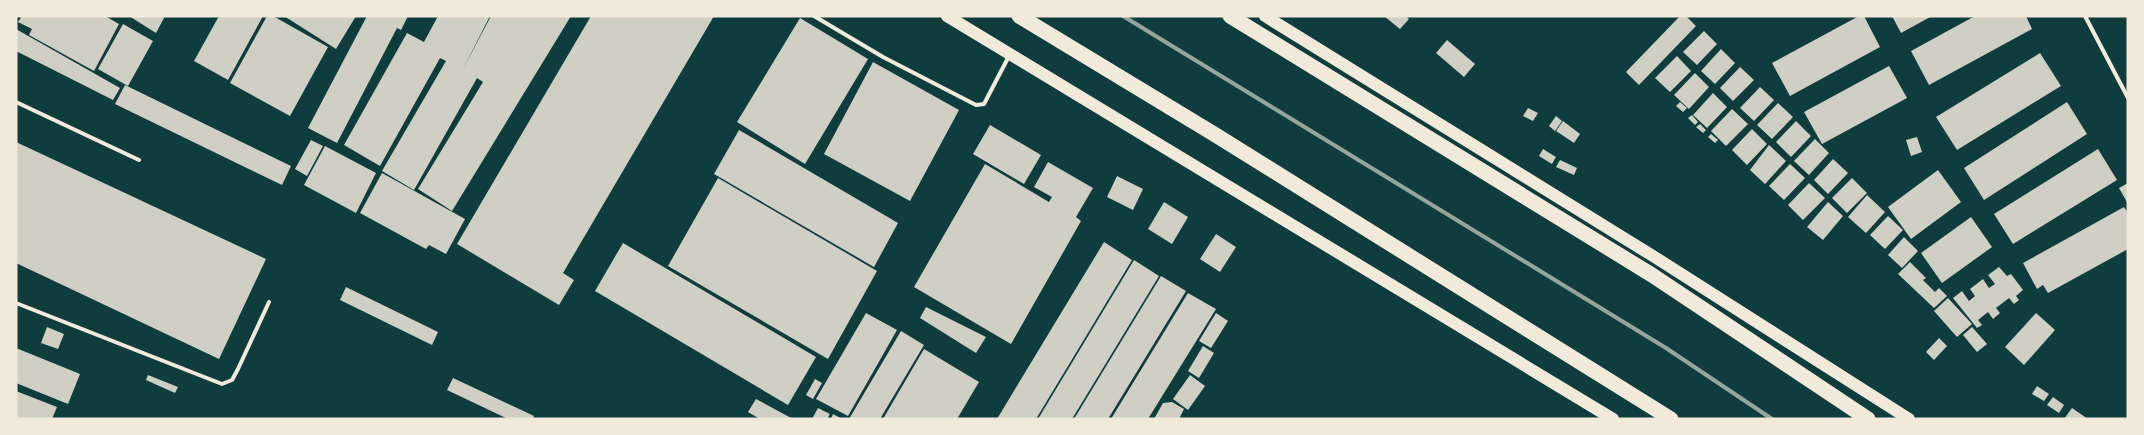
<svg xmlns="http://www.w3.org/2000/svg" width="2144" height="435" font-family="Arial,sans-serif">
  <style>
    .building { fill: #cfcfc3 }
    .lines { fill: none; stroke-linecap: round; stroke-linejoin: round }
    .service { stroke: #f1e9da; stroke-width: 4 }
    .primary { stroke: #f1e9da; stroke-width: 12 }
    .motorway { stroke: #f1e9da; stroke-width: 15 }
    .rail { stroke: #97a49c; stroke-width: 4 }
  </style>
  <rect width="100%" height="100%" fill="#0f3d3e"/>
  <path class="building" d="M22,16H105L119,24L94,71L29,35L32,29L18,22Z
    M129,16H165L156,33Z
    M219,16H263L228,80L194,61Z
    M267,16H273L328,47L290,116L230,83Z
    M284,16H356L336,49Z
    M367,16H408L401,30L397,28L337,143L308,128Z
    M438,16H490L463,69L491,16H571L452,211L418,189L483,82L477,78L414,190L382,171L446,61L440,58L380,166L344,145L407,33L424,42Z
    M591,16H714L563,273L574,280L559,305L457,244Z
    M1384,16H1406L1409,19L1400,29Z
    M1680,16H1686L1696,26L1639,85L1626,72Z
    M1859,16H1864L1880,47L1790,96L1772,63Z
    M1892,16H1932L1901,33Z
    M1975,16H2026L2032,29L1929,85L1911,51Z
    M800,18L868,59L805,164L737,122Z
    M123,24L153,41L128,86L98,69Z
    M16,29L120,88L113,100L16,51Z
    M1704,31L1717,44L1697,65L1683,52Z
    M1447,40L1475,64L1464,77L1436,53Z
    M1721,49L1735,63L1715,84L1701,71Z
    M2040,53L2061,86L1957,150L1936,117Z
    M1677,56L1691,71L1670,92L1655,78Z
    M873,62L959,110L910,201L824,154Z
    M1889,66L1907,98L1822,144L1804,112Z
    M1740,67L1754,80L1733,101L1720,88Z
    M1695,73L1709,87L1689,109L1674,95Z
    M125,85L291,166L282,185L115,104Z
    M1760,87L1774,100L1754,121L1740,108Z
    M1713,93L1727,107L1707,128L1693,115Z
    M1680,102L1687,108L1683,112L1676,106Z
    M2067,102L2087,134L1984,200L1964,168Z
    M1778,103L1793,117L1772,139L1757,125Z
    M1528,108L1538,113L1533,121L1523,116Z
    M1732,109L1748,124L1726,146L1711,131Z
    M1692,115L1698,122L1695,125L1688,118Z
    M1556,116L1562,121L1555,131L1549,126Z
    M1563,121L1580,134L1574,143L1556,131Z
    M1796,121L1811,136L1791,157L1776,142Z
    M1700,124L1706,130L1703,133L1696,127Z
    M990,125L1041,155L1024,184L973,154Z
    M1752,129L1767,144L1747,165L1732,150Z
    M739,130L898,223L874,267L714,174Z
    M1711,134L1718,140L1715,143L1708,137Z
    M1917,137L1922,152L1911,156L1906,140Z
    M1815,139L1829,153L1809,175L1794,161Z
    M311,140L323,146L307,176L295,169Z
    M16,142L266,259L219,359L16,263Z
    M1769,145L1786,161L1765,184L1750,170Z
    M325,146L376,173L356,213L304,185Z
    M1543,149L1556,157L1552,164L1539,156Z
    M2098,149L2117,180L2013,244L1994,214Z
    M1833,159L1848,173L1828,194L1814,180Z
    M1560,160L1577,168L1574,175L1556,167Z
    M1048,162L1093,188L1076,217L1081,221L1011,344L914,287L985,164L1049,202L1052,197L1034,187Z
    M1790,164L1805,178L1784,200L1769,186Z
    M1938,170L1961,202L1911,239L1888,207Z
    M382,173L465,219L446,254L429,245L426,249L360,213Z
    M1117,176L1143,189L1133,210L1107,197Z
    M718,178L877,271L828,359L668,266Z
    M1852,178L1867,193L1847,213L1832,198Z
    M1809,183L1825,198L1803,220L1788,205Z
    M2128,183V204L2119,188Z
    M1867,195L1885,212L1866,233L1848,217Z
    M1164,202L1188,217L1172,244L1148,229Z
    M1828,202L1843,216L1823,240L1807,227Z
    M2124,207L2128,213V249L2048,293L2043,285L2037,289L2023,263Z
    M1888,216L1903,230L1885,249L1870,235Z
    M1971,217L1992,247L1942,283L1921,253Z
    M1216,234L1236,247L1220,272L1200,259Z
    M1904,237L1918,251L1902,268L1888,255Z
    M1104,242L1132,260L1036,419H997Z
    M623,243L816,357L788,405L595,291Z
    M1134,260L1159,276L1072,419H1038Z
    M1910,262L1926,278L1923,280L1935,292L1939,288L1947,296L1934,308L1898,274Z
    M1999,267L2007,276L2011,274L2023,290L2016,296L2019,300L2014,304L2009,298L1996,308L2000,313L1993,319L1988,312L1978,320L1982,325L1977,328L1953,298L1962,291L1969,301L1975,296L1970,289L1983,279L1989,288L1995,284L1988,275Z
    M1161,276L1186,291L1108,419H1074Z
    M346,287L438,332L432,345L340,300Z
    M1188,293L1216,309L1148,419H1111Z
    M1948,298L1972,324L1957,337L1934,311Z
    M926,307L986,337L976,353L920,318Z
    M866,313L897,330L848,416L816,399Z
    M1216,313L1228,321L1211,348L1199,341Z
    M2036,313L2055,330L2024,365L2005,347Z
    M47,327L64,334L58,349L41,343Z
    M1972,327L1987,344L1977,352L1963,335Z
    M901,331L924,345L880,419H849Z
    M1939,338L1947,346L1934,360L1926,352Z
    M1203,346L1214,353L1199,378L1188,371Z
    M16,348L80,374L68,404L16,383Z
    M924,349L979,382L957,419H883Z
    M148,375L178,387L175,393L146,380Z
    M1190,375L1205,386L1188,410L1173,399Z
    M453,378L534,416L533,419H508L447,390Z
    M815,379L822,383L813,399L806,395Z
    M2037,386L2049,394L2044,401L2032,394Z
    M16,391L57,407L52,419H16Z
    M2053,397L2064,405L2059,413L2047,405Z
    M756,399L793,419H760L748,412Z
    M1172,402L1184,409L1179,419H1154L1163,403Z
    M818,408L830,414L827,419H812Z
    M2072,408L2088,419H2064Z
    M833,414L842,419H831Z"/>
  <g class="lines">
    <path class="service" d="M814,16L883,57L976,105L984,104L1009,56
      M2085,16L2128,98
      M16,102L139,160
      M16,303L222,384L232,380L238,369L269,302"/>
    <path class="primary" d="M947,16L1613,419
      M1265,16L1653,256L1909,419"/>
    <path class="motorway" d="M1019,16L1214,134L1671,419
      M1230,16L1652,275L1868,419"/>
    <path class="rail" d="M1123,16L1666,348L1772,419"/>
  </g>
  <rect width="2144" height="435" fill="none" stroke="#f1e9da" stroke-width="35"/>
</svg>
